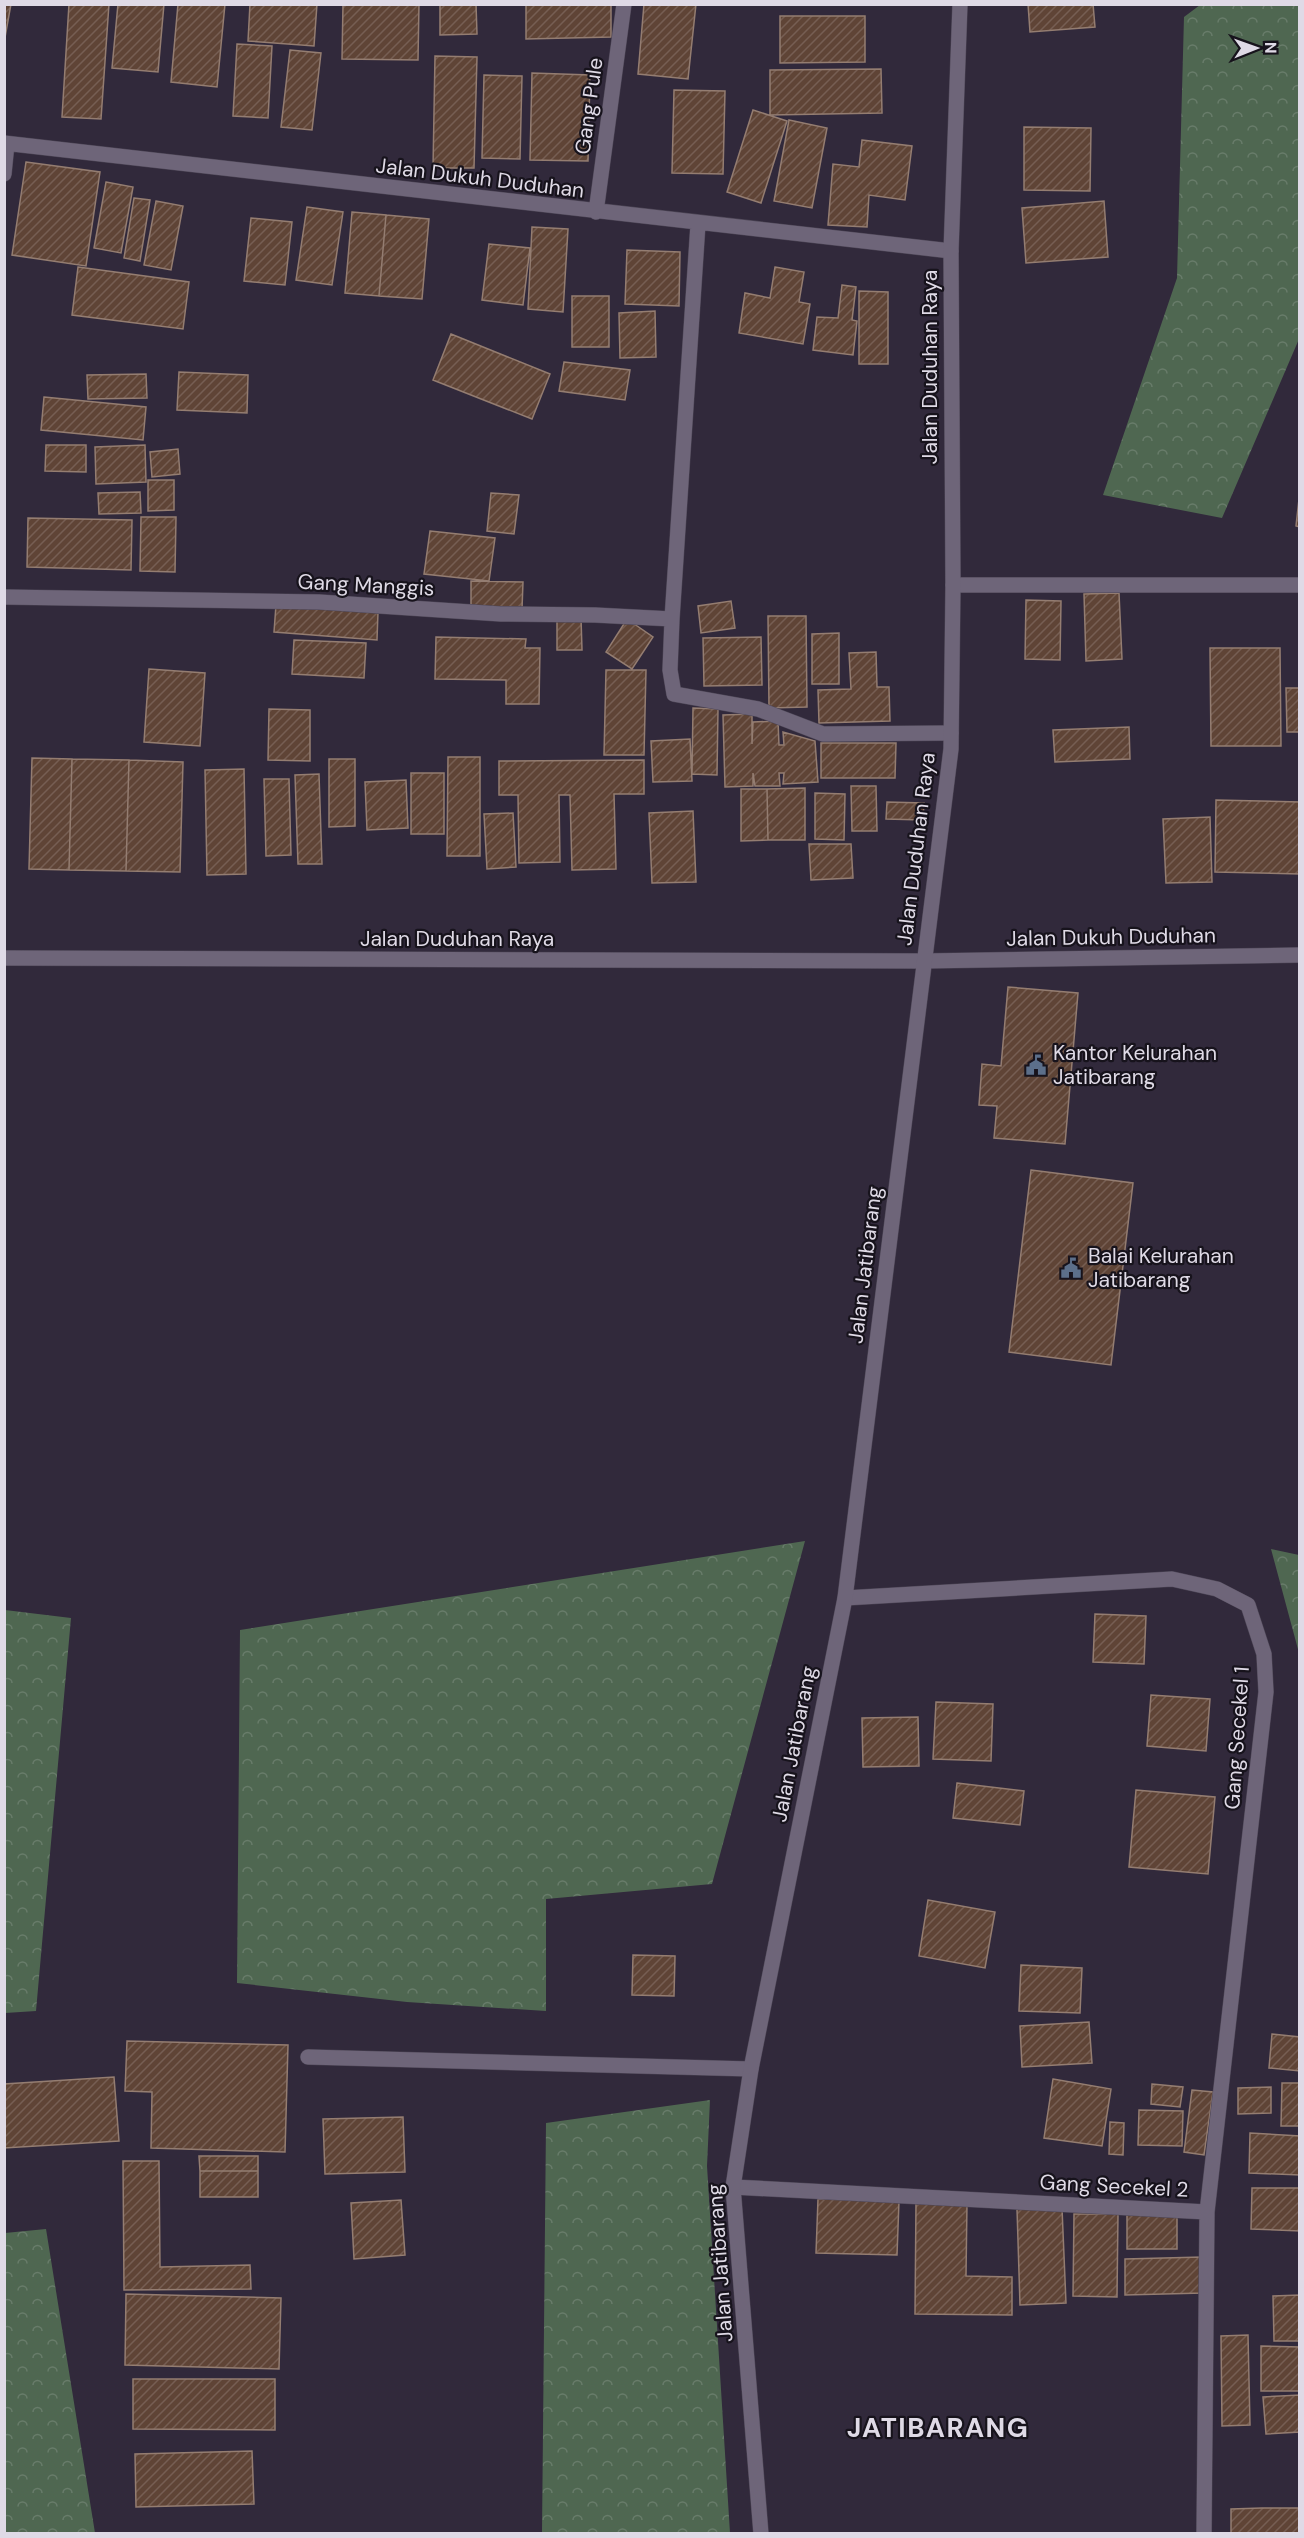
<svg xmlns="http://www.w3.org/2000/svg" width="1304" height="2538" font-family="'DM Sans',sans-serif">
  <style>
    .forest { fill: url(#forest-crowns) }
    .building { fill: url(#building-hatch); stroke: #947d71; stroke-width: 1.5 }
    .lines { fill: none; stroke-linecap: round; stroke-linejoin: round }
    .minor-casing { stroke: #4c4555; stroke-width: 16 }
    .tertiary-casing { stroke: #4c4555; stroke-width: 16 }
    .minor { stroke: #6e6579; stroke-width: 15 }
    .tertiary { stroke: #6e6579; stroke-width: 15 }
    .labels { text-anchor: middle; dominant-baseline: central; stroke-width: 4.5; stroke-linejoin: round; paint-order: stroke }
    .street-label { font-size: 21px; fill: #dfdae6; stroke: #17131c }
    .poi-label { font-size: 21px; fill: #dfdae6; stroke: #17131c; text-anchor: start }
    .district-label { font-size: 27px; font-weight: bold; letter-spacing: 1.5px; fill: #dfdae6; stroke: #17131c }
  </style>
  <defs>
    <pattern id="forest-crowns" width="20" height="18" patternUnits="userSpaceOnUse" patternTransform="scale(1.5)"><rect width="20" height="18" fill="#4f6751"/><path d="M2 6a3 3 0 1 1 6 0M12 15a3 3 0 1 1 6 0" fill="none" stroke="#687c6a"/></pattern>
    <pattern id="building-hatch" width="6" height="6" patternUnits="userSpaceOnUse" patternTransform="scale(1.5)"><rect width="6" height="6" fill="#5f4436"/><path d="M-1 1l2-2M0 6l6-6M5 7l2-2" fill="none" stroke="#765e53"/></pattern>
  </defs>
  <rect width="100%" height="100%" fill="#31293b"/>
  <path class="forest" d="M1200,5H1300L1299,339L1222,518L1103,495L1177,278L1184,17Z
    M805,1541L712,1884L546,1899V2011L407,2002L237,1983L240,1630Z
    M1271,1549L1299,1555V1653Z
    M5,1610L71,1618L36,2011L5,2013Z
    M710,2100L707,2166L730,2533H542L546,2123Z
    M46,2229L95,2533H5V2233Z"/>
  <path class="building" d="M4,4H11L4,43Z
    M69,4H109L101,119L62,117Z
    M118,4H164L158,72L112,68Z
    M178,4H225L217,87L171,82Z
    M250,4H317L314,46L248,41Z
    M343,4H419L418,60L342,59Z
    M440,4H476L477,34L440,35Z
    M526,4H611V37L526,39Z
    M644,4H696L688,79L638,74Z
    M1028,4H1093L1095,27L1030,32Z
    M780,16H865V62L780,63Z
    M237,44L272,46L268,118L233,116Z
    M290,50L321,53L312,130L281,127Z
    M435,56L477,57L474,168H433Z
    M881,69L882,113L770,115V70Z
    M532,73L590,75L588,161L530,160Z
    M484,75L522,76L520,159L482,158Z
    M674,90L725,91L723,174L672,173Z
    M753,110L787,121L761,203L727,192Z
    M789,120L827,128L812,208L774,201Z
    M1024,127L1091,128L1090,191L1024,190Z
    M862,140L912,146L905,200L869,195L867,227L828,225L833,164L859,167Z
    M26,162L100,172L86,266L12,255Z
    M106,182L133,187L121,253L94,248Z
    M134,198L150,200L140,261L124,258Z
    M156,201L183,206L171,270L144,265Z
    M1104,201L1108,257L1026,263L1022,208Z
    M307,207L343,212L332,285L296,280Z
    M352,212L386,215L379,296L345,293Z
    M386,215L429,219L422,299L379,296Z
    M251,218L292,222L285,285L244,281Z
    M532,227L568,229L563,312L528,309Z
    M489,244L530,248L523,305L482,300Z
    M627,250L680,252L679,306L625,304Z
    M78,267L189,282L183,329L72,315Z
    M775,267L804,272L799,302L810,304L803,344L739,333L745,293L770,298Z
    M842,285L856,287L852,320L857,321L853,355L813,350L817,317L838,318Z
    M859,291L888,292V364H859Z
    M572,296H609V347H572Z
    M655,311L656,357L620,358L619,313Z
    M451,334L550,374L532,419L433,380Z
    M564,362L630,370L625,400L559,391Z
    M179,372L248,375L247,413L177,410Z
    M146,374L147,398L88,399L87,375Z
    M44,397L146,407L143,440L41,430Z
    M46,445H86V472L45,471Z
    M145,445L146,482L96,484L95,447Z
    M178,449L180,474L152,477L150,452Z
    M148,480H174V510L148,511Z
    M1300,490V527L1296,526Z
    M140,492L141,513L99,514L98,493Z
    M491,493L519,495L514,534L487,531Z
    M141,517H176L175,572L140,571Z
    M28,518L132,520L131,570L27,567Z
    M430,531L495,538L489,581L424,574Z
    M471,581L523,582L522,609H471Z
    M1119,593L1122,659L1086,661L1084,594Z
    M1026,600L1061,601L1060,660L1025,659Z
    M731,601L735,628L701,633L698,606Z
    M276,605L378,612L377,640L274,632Z
    M768,616H806L807,707L769,708Z
    M557,618H581L582,650H557Z
    M627,619L653,637L632,669L606,652Z
    M839,633V684H812V634Z
    M436,637L526,639L525,648H540L539,704H506V680L435,679Z
    M761,637L762,685L704,686L703,638Z
    M294,640L366,643L364,678L292,674Z
    M1210,648H1280L1281,746H1211Z
    M876,652L877,687H889L890,721L819,723L818,690L851,689L849,653Z
    M149,669L205,673L200,746L144,742Z
    M606,670H646L644,755H604Z
    M1286,688H1300V732H1287Z
    M693,708L718,709L717,775L692,774Z
    M269,709L310,710V761L268,760Z
    M752,714V744L753,722L778,721L779,745H784L783,732L815,741L818,782L783,784L784,773H779L780,786H755L753,773V786L725,787L723,715Z
    M1129,727L1130,759L1055,762L1053,730Z
    M690,739L692,781L653,782L651,741Z
    M821,743H896L895,778H821Z
    M448,757H480V856H447Z
    M32,758L72,759L69,870L29,869Z
    M72,759L129,760L126,871L69,870Z
    M329,759H355V826L329,827Z
    M129,760L183,762L180,872L126,871Z
    M644,760V794H614L616,869L572,870L570,795H559L560,862L519,863L518,795H499V761Z
    M244,769L246,874L207,875L205,770Z
    M411,773H444V834H411Z
    M319,774L322,864H298L295,775Z
    M264,779H289L291,855L266,856Z
    M406,780L408,828L367,830L365,782Z
    M851,786H876L877,831H852Z
    M805,788V840H768L767,789Z
    M741,789H767L768,840L741,841Z
    M815,793L845,794L844,840L815,839Z
    M1216,800L1300,802V874L1215,872Z
    M887,802L924,803L923,820L886,819Z
    M693,811L696,882L652,883L649,813Z
    M513,813L516,867L487,869L484,814Z
    M1210,817L1212,882L1166,883L1163,819Z
    M809,844H851L853,878L811,880Z
    M1008,987L1078,993L1065,1144L994,1138L997,1106L979,1105L982,1064L1001,1066Z
    M1031,1170L1133,1183L1111,1365L1009,1352Z
    M1095,1614L1146,1616L1144,1664L1093,1662Z
    M1151,1695L1210,1699L1206,1751L1147,1746Z
    M936,1702L993,1704L991,1761L933,1759Z
    M918,1717L919,1766L863,1767L862,1718Z
    M957,1783L1024,1791L1020,1825L953,1818Z
    M1136,1790L1215,1797L1208,1874L1129,1867Z
    M928,1900L995,1912L985,1968L919,1956Z
    M633,1955L675,1956L674,1996L632,1995Z
    M1021,1965L1082,1968L1080,2013L1019,2011Z
    M1089,2022L1092,2063L1022,2067L1020,2026Z
    M1272,2034L1300,2037V2071L1269,2068Z
    M127,2041L288,2045L285,2152L151,2148L152,2092L125,2091Z
    M114,2077L119,2141L4,2148V2084Z
    M1053,2079L1111,2089L1102,2146L1044,2138Z
    M1282,2083H1300V2126H1281Z
    M1152,2084L1183,2087L1180,2107L1151,2104Z
    M1271,2087V2113L1238,2114V2088Z
    M1192,2090L1213,2092L1204,2155L1184,2152Z
    M1139,2110L1183,2111L1182,2146L1138,2145Z
    M403,2117L405,2172L325,2174L323,2119Z
    M1110,2122L1124,2123L1123,2155L1109,2154Z
    M1250,2133L1300,2136V2175L1249,2173Z
    M199,2156H258V2171H200Z
    M123,2161H159L160,2267L250,2265L251,2289L124,2290Z
    M200,2171H258V2197H200Z
    M1252,2188H1300V2231L1251,2229Z
    M818,2199L899,2201L897,2255L816,2253Z
    M401,2200L405,2255L354,2259L351,2203Z
    M916,2202L967,2203L966,2276L1012,2277V2315L915,2314Z
    M1062,2208L1066,2303L1020,2305L1017,2209Z
    M1177,2211V2249H1127V2212Z
    M1074,2214H1118L1117,2297L1073,2296Z
    M1202,2257L1203,2293L1125,2295V2259Z
    M126,2294L281,2298L279,2369L125,2365Z
    M1300,2295V2341H1274L1273,2296Z
    M1248,2335L1250,2425L1222,2426L1221,2336Z
    M1261,2346L1300,2347V2391H1261Z
    M133,2379H275V2430L133,2429Z
    M1300,2395V2432L1266,2434L1263,2397Z
    M252,2451L254,2504L136,2507L135,2454Z
    M1262,2508H1300V2534H1231V2509Z"/>
  <g class="lines">
    <g class="minor-casing">
      <path id="minor" d="M4,143L951,251
        M4,174L7,144
        M596,212L624,4
        M698,224L672,619L670,670L674,694L758,709L823,734L951,733
        M953,585H1300
        M4,597L319,602L501,614L595,615L672,619
        M4,958L923,961L1300,955
        M845,1598L1172,1579L1217,1589L1248,1605L1264,1654L1266,1692L1207,2212L1204,2534
        M308,2057L751,2069
        M733,2187L1207,2212"/>
    </g>
    <g class="tertiary-casing">
      <path id="tertiary" d="M761,2534L733,2187L751,2069L845,1598L951,749L953,585L951,251L960,4"/>
    </g>
    <use href="#minor" class="minor"/>
    <use href="#tertiary" class="tertiary"/>
  </g>
  <defs>
    <g id="civic-bare" transform="scale(1.62)"><path d="M-.6-6.5H3V-4.5H.6V-3L4-1V1h2V6H-6V1h2V-1L-.6-3ZM-1.2 2.5V6h2.4V2.5Z" fill="#5c6f8a" stroke="#17131c" stroke-width="2.5" paint-order="stroke"/></g>
  </defs>
  <g fill-rule="evenodd">
    <use href="#civic-bare" x="1036" y="1065"/>
    <use href="#civic-bare" x="1071" y="1268"/>
  </g>
  <g class="labels">
    <g class="street-label">
      <text transform="translate(589 106) rotate(-82)">Gang Pule</text>
      <text transform="translate(480 178) rotate(7)">Jalan Dukuh Duduhan</text>
      <text transform="translate(930 367) rotate(-90)">Jalan Duduhan Raya</text>
      <text transform="translate(366 585) rotate(3)">Gang Manggis</text>
      <text transform="translate(916 849) rotate(-83)">Jalan Duduhan Raya</text>
      <text transform="translate(1111 937) rotate(-1)">Jalan Dukuh Duduhan</text>
      <text x="457" y="939">Jalan Duduhan Raya</text>
      <text transform="translate(865 1265) rotate(-83)">Jalan Jatibarang</text>
      <text transform="translate(1237 1738) rotate(-86)">Gang Secekel 1</text>
      <text transform="translate(794 1744) rotate(-79)">Jalan Jatibarang</text>
      <text transform="translate(1114 2186) rotate(3)">Gang Secekel 2</text>
      <text transform="translate(720 2263) rotate(-94)">Jalan Jatibarang</text>
    </g>
    <g class="poi-label">
      <text x="1053" y="1053">Kantor Kelurahan<tspan x="1053" dy="24">Jatibarang</tspan></text>
      <text x="1088" y="1256">Balai Kelurahan<tspan x="1088" dy="24">Jatibarang</tspan></text>
    </g>
    <g class="district-label">
      <text x="938" y="2427">JATIBARANG</text>
    </g>
  </g>
  <rect width="1304" height="2538" fill="none" stroke="#dfdae6" stroke-width="12"/>
  <g transform="translate(1256 48) rotate(89)" stroke="#17131c" stroke-width="4.5" paint-order="stroke">
  <path d="M0-4.5L10 22L0 15L-10 22Z" fill="#dfdae6"/>
  <text y="-9" font-size="16" font-weight="bold" text-anchor="middle" fill="#dfdae6">N</text>
  </g>
</svg>
